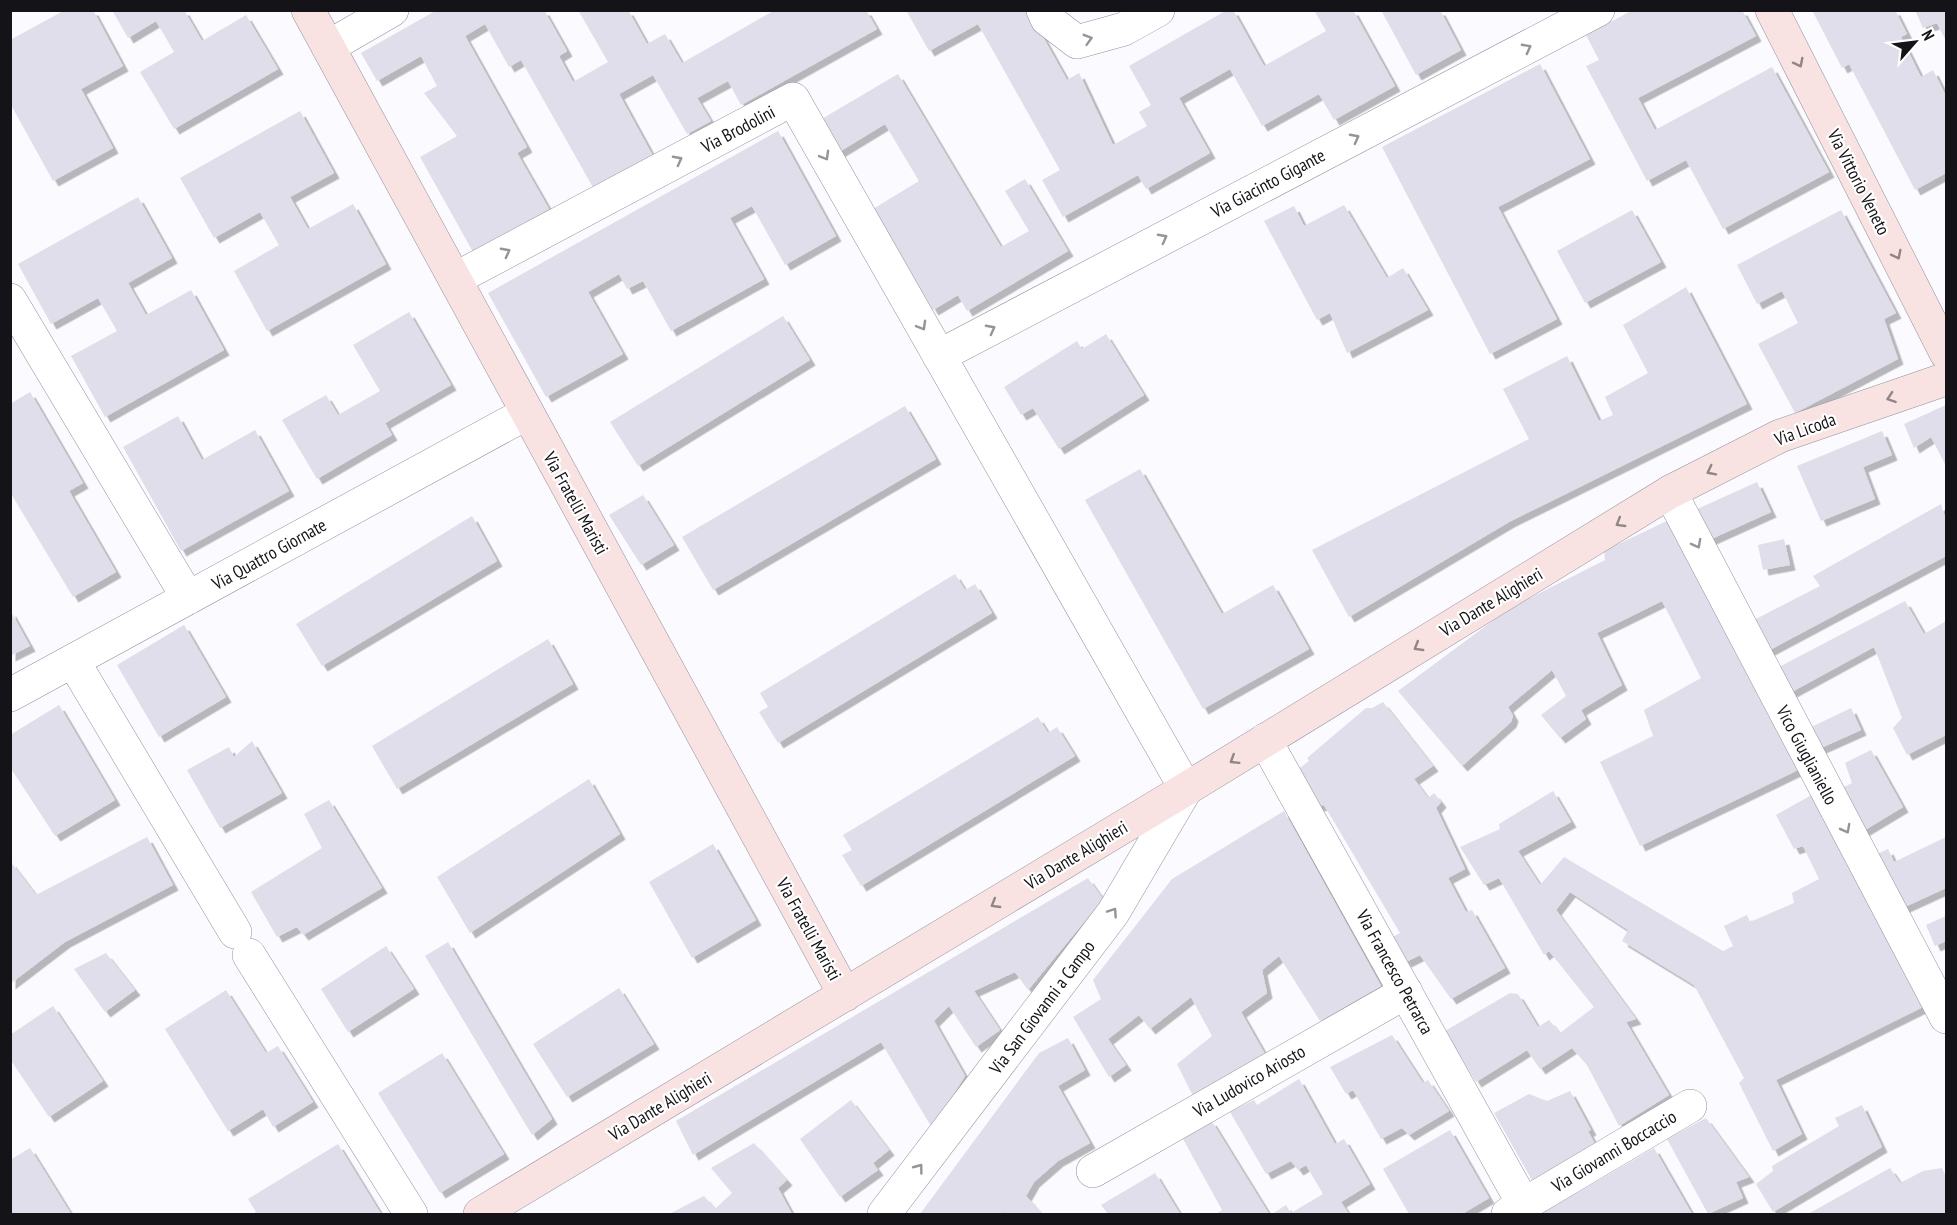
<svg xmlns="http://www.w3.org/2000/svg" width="1957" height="1225" font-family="'PT Sans Narrow',sans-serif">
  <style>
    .building { fill: #dfdeea; filter: url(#shadow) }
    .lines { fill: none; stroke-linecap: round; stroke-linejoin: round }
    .street-casing { stroke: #93929e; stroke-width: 34 }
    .secondary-casing { stroke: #93929e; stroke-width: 34 }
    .street { stroke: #fff; stroke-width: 33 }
    .secondary { stroke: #f9e2e2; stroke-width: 33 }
    .oneway { stroke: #959597 }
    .oneway2 { stroke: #928587 }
    .labels { text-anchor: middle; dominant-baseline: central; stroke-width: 4.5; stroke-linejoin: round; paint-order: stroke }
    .street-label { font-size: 18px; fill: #141418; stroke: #fff }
  </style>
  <defs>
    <filter id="shadow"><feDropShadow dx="5.5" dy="5.5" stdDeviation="0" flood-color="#0004"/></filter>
  </defs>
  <rect width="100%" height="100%" fill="#fafaff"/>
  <path class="building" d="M65,10H93L123,66L81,89L113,148L53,181L10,103V40Z
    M112,10H184L202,41L246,15L278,69L174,129L140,72L174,52L156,21L128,38Z
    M437,10H544L567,51L559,56L573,82L608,62L578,10H628L647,44L665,34L682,63L775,10H866L877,29L741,105L728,81L697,98L711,121L687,134L653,75L619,94L654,158L595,191L521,60L509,67L485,24L465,36L527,147L517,153L549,209L473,252L420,157L457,136L424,93L437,86L421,56L377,81L361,53Z
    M906,10H1028L1067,80L1079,73L1113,145L1147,126L1139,112L1151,105L1129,66L1227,10H1233L1264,66L1326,31L1314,10H1353L1395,86L1334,120L1319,94L1262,126L1230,69L1179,98L1210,153L1146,189L1138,175L1063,217L1042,180L1060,170L978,24L929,51Z
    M1381,10H1440L1461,50L1416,75Z
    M1633,10H1742L1756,36L1638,98L1655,130L1772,67L1829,172L1723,229L1686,160L1647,181L1586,66L1599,60L1586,35Z
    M1812,10H1895L1907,34L1901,37L1921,77L1933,70L1946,96V173L1915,190L1849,64L1842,68Z
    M1915,10H1946V41L1937,23L1923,28Z
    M1540,64L1590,159L1498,207L1557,319L1490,354L1382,147Z
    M898,74L1001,247L1029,231L1005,191L1025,179L1068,251L967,311L958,295L933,310L873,209L919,181L885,124L839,152L820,120Z
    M300,111L334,173L290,197L308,229L353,204L386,264L267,331L234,271L279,245L260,212L214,238L180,178Z
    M778,131L836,236L785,265L752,206L730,218L764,279L671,331L643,281L627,289L619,274L588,292L623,354L546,397L488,293Z
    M138,197L172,258L128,283L146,315L191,290L224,350L105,417L71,356L117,331L98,298L51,324L18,264Z
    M1344,205L1387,278L1403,268L1428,310L1347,353L1330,313L1317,320L1264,221L1294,206L1304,226Z
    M1632,210L1661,262L1585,303L1557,251Z
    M1841,210L1896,313L1884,319L1898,359L1795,413L1758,344L1798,323L1782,291L1757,304L1737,265Z
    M1686,287L1747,404L1509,522L1349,617L1312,550L1529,439L1503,389L1567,356L1599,421L1613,415L1605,397L1648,373L1623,325Z
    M409,312L451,385L385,423L392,435L317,479L282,420L326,395L338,415L380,391L353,345Z
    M783,316L810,360L638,466L610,422Z
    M1106,334L1144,395L1059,449L1033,408L1021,415L1004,387L1077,341L1082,349Z
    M30,392L83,483L69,491L116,572L73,597L10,492V404Z
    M1946,405V466L1931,437L1914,448L1904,424Z
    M905,406L936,459L713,590L682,537Z
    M178,416L202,460L255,430L289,491L181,551L123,447Z
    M1882,431L1892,455L1863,467L1875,499L1821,521L1797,466Z
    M1140,469L1222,614L1273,585L1309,649L1203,709L1085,500Z
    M1757,482L1771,512L1709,540L1695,510Z
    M643,495L674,545L641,565L609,515Z
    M1941,504L1944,515L1946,514V556L1766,652L1752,621L1820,586L1813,576Z
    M472,516L497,561L322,666L296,624Z
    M1673,518L1800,769L1640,846L1600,762L1653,736L1644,710L1701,678L1662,601L1597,633L1622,685L1581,710L1586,719L1560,738L1541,715L1566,696L1552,670L1508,707L1513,716L1511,722L1462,766L1398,691L1510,608L1605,560L1604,551Z
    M1784,539L1790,565L1763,570L1758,545Z
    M955,574L965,590L975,584L992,613L778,743L759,712L768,707L760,693Z
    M1905,601L1924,634L1946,621V735L1907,755L1893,728L1902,718L1874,647L1788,694L1777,668Z
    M10,610L30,646L10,656Z
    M184,625L226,697L159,737L117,665Z
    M548,639L573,684L397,789L372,746Z
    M1383,702L1433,766L1414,779L1428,798L1434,793L1441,802L1436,808L1465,869L1448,878L1466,912L1472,910L1505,968L1451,999L1420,955L1406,962L1389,939L1400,933L1324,805L1318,806L1292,774L1309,761L1307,758L1366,708H1372Z
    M59,705L115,800L55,836L10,767V735Z
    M1851,708L1861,730L1812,752L1803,731Z
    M1038,717L1048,733L1057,727L1075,756L861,886L842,855L852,850L843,835Z
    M252,741L282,793L220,828L187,770L229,747L234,757Z
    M1871,750L1903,807L1860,833L1834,792L1852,783L1845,763Z
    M589,779L620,834L470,933L437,877Z
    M1553,791L1571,822L1518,851L1540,885L1564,857L1723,951L1733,946L1724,926L1747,915L1750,922L1794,903L1792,893L1819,879L1803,846L1794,849L1776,815L1815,793L1929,1004L1776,1080L1802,1134L1773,1151L1739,1083L1744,1078L1694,985L1622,941L1628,930L1570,892L1556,910L1636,1019L1626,1022L1669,1095L1619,1126L1587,1065L1572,1048L1540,1069L1527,1050L1476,1082L1445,1031L1510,993L1518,994L1538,1027L1549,1020L1560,1033L1594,1007L1549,951L1544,955L1499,878L1484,885L1460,847L1500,829L1499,824Z
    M329,800L382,888L303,935L297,927L277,937L251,892L322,848L304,814Z
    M1284,811L1381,986L1320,1021L1279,956L1262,970L1267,993L1241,1012L1266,1056L1194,1098L1177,1064L1212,1036L1191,997L1150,1029L1139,1015L1108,1039L1126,1065L1109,1077L1073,1017L1101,999L1093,980L1172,879Z
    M147,837L173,885L65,942L10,984V861L36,895Z
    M1946,837V888L1896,911L1869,858L1888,849L1894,862Z
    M713,844L756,920L692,958L649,882Z
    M1088,878L1103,899L1028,990L1015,972L974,991L1000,1030L976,1047L949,1006L934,1021L965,1076L932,1128L881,1042L693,1155L676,1121Z
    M1946,916V941L1935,946L1926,925Z
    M448,942L552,1119L532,1135L425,956Z
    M386,946L414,989L348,1032L321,989Z
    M106,953L135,990L105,1012L74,969Z
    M619,988L654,1044L567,1097L533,1044Z
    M226,990L266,1053L278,1046L313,1102L273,1127L263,1109L228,1131L165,1029Z
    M53,1006L103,1081L49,1117L10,1059V1035Z
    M1392,1035L1423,1083L1428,1080L1449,1111L1409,1135L1402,1128L1381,1139L1353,1090L1346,1094L1330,1067Z
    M1068,1038L1085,1070L1058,1086L1090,1143L1058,1161L1034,1182L1026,1196L1042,1214H1006L1004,1212L999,1214H920L1039,1053Z
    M442,1053L504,1154L440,1193L378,1093Z
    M1299,1079L1335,1144L1344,1139L1370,1184L1341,1202L1349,1214H1272L1286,1205L1291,1213L1323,1194L1306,1165L1298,1170L1291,1161L1266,1174L1230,1112L1254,1100L1257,1105Z
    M1570,1091L1591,1130L1588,1131L1599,1152L1537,1189L1494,1113L1529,1094L1547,1101Z
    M851,1100L889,1150L873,1163L878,1170L840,1197L800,1139Z
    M1862,1105L1882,1147L1773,1212L1756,1184L1773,1171L1772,1166L1839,1126L1835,1118Z
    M1706,1118L1749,1177L1736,1182L1743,1198L1708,1214L1667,1139Z
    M1211,1120L1269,1214H1216L1222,1210L1183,1139Z
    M1450,1130L1489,1198L1462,1214H1409L1383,1169Z
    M754,1143L787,1180L778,1188L792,1214H669L704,1196L715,1209L732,1193L711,1168Z
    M338,1144L381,1214H251L256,1212L248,1199Z
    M30,1148L71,1214H10V1160Z
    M1654,1148L1692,1214H1540L1584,1189Z
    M1890,1168L1900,1183L1923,1171L1942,1168L1946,1177V1214H1808Z
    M1155,1173L1180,1214H1108L1101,1205Z"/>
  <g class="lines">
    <g class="street-casing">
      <path id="street" d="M1043,10L1047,19L1077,42L1124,29L1158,10
        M328,47L392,10
        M455,279L793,99L1186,789L1113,913L884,1214
        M10,300L188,598
        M939,356L1598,10
        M1670,492L1946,1017
        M73,661L235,932
        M10,695L527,413
        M1265,740L1524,1205
        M249,955L411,1214
        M1093,1171L1406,992
        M1508,1214L1690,1106"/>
    </g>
    <g class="secondary-casing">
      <path id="secondary" d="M308,10L845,995
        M1772,10L1946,353
        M480,1214L1186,789L1670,492L1780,436L1946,379"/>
    </g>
    <use href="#street" class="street"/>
    <use href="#secondary" class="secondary"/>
  </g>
  <defs><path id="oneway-chevron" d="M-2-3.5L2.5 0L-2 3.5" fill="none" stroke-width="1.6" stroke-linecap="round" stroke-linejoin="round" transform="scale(1.5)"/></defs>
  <g class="oneway">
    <use href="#oneway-chevron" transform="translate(1088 39) rotate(-16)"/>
    <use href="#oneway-chevron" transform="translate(1527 48) rotate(-28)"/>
    <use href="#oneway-chevron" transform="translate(1355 138) rotate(-28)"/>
    <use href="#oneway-chevron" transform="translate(825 156) rotate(60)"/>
    <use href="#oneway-chevron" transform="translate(678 160) rotate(-28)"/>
    <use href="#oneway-chevron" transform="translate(1163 238) rotate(-28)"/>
    <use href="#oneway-chevron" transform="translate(506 252) rotate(-28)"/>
    <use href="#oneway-chevron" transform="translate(922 326) rotate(60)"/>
    <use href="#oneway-chevron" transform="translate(991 329) rotate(-28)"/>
    <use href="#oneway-chevron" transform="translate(1697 544) rotate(62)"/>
    <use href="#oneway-chevron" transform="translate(1846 829) rotate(62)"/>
    <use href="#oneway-chevron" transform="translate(1113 912) rotate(-56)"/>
    <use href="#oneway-chevron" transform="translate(919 1168) rotate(-53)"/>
  </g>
  <g class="oneway2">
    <use href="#oneway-chevron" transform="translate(1799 63) rotate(63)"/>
    <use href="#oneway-chevron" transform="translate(1897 255) rotate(63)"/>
    <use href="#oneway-chevron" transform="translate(1891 398) rotate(161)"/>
    <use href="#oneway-chevron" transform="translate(1711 471) rotate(153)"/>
    <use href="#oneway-chevron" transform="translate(1620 523) rotate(149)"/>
    <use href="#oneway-chevron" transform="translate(1418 647) rotate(149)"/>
    <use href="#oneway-chevron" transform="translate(1234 760) rotate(148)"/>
    <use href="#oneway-chevron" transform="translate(995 904) rotate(149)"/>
  </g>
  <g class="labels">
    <g class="street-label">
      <text transform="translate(738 129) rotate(-28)">Via Brodolini</text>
      <text transform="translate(1859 182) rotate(63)">Via Vittorio Veneto</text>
      <text transform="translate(1268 183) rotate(-28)">Via Giacinto Gigante</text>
      <text transform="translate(1805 429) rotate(-20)">Via Licoda</text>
      <text transform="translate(576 503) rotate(61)">Via Fratelli Maristi</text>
      <text transform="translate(269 554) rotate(-29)">Via Quattro Giornate</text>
      <text transform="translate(1491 602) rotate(-31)">Via Dante Alighieri</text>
      <text transform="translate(1807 755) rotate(62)">Vico Giuglianiello</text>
      <text transform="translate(1076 855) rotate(-31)">Via Dante Alighieri</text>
      <text transform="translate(809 929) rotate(61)">Via Fratelli Maristi</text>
      <text transform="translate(1395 972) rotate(61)">Via Francesco Petrarca</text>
      <text transform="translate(1042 1007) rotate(-53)">Via San Giovanni a Campo</text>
      <text transform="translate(1249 1081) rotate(-30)">Via Ludovico Ariosto</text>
      <text transform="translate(660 1106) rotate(-31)">Via Dante Alighieri</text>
      <text transform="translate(1614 1151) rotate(-31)">Via Giovanni Boccaccio</text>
    </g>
  </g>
  <rect width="1957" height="1225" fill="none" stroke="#141418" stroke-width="24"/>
  <g transform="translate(1915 42) rotate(62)" stroke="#ffffff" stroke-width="4.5" paint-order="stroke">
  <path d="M0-4.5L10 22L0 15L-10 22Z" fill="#141418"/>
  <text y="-9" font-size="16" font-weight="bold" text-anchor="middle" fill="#141418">N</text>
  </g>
</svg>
